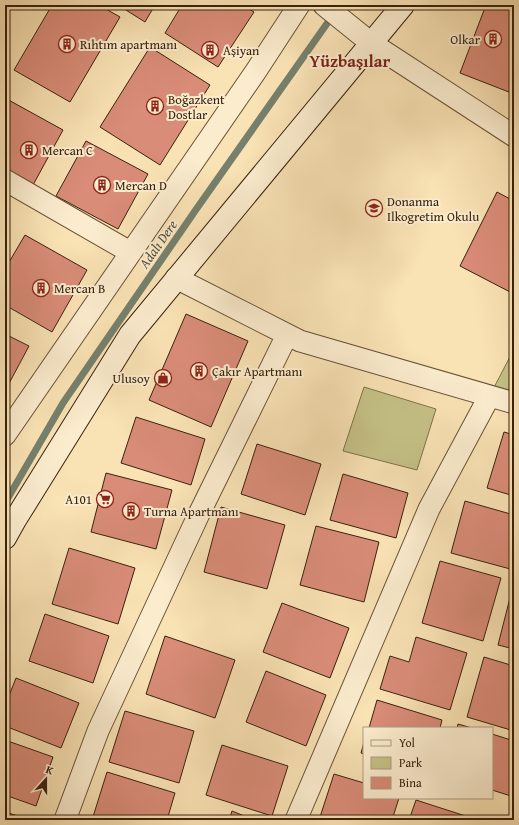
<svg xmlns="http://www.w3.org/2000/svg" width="519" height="825" font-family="'Gentium Book Plus',serif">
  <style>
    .green { fill: #c5c187; stroke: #7f724a }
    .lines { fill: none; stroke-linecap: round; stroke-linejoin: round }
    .stream { stroke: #76806d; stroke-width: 7 }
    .building { fill: #d98c78; stroke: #39220d }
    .street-casing { stroke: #695237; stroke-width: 23 }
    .secondary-casing { stroke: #39220d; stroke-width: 24 }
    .street { stroke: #fbecce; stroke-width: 21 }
    .secondary { stroke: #fbecce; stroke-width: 22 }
    .labels { text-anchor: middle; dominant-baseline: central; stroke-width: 4; stroke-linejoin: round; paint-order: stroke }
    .poi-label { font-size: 13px; fill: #39220d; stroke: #fbecce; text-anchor: start }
    .water-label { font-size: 14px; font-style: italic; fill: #57513d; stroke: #fbecce }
    .district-label { font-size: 17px; font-weight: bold; fill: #7a1f14; stroke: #fbecce }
  </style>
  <rect width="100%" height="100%" fill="#f9e2b4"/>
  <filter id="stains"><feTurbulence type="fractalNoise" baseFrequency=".005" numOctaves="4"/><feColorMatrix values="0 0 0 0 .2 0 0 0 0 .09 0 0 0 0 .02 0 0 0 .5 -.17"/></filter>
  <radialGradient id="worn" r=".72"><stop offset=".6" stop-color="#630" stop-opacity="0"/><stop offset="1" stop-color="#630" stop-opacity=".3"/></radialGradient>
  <path class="green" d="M514,349V403L489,397Z
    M364,387L436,409L417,470L343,451Z"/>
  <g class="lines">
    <path class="stream" d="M5,503L63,403L195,211L333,15"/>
  </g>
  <path class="building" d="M52,5H99L120,17L70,102L14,70Z
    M118,5H155L145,22Z
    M182,5H243L254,12L218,67L165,33Z
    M486,5H514V94L460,73Z
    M150,47L210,85L160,165L100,127Z
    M5,98L63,130L33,185L5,170Z
    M86,141L148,174L118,229L56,196Z
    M497,192L514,201V294L460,266Z
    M5,227L9,229L5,236Z
    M25,235L87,270L52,332L5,305V269Z
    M186,314L248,341L211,427L149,400Z
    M5,334L29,346L5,391Z
    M136,417L205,439L191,485L121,463Z
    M504,432L514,435V496L487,488Z
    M257,444L321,464L305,515L241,494Z
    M106,473L172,490L156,549L91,532Z
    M343,474L408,493L396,538L330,520Z
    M465,501L514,515V570L451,553Z
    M221,507L285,525L267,589L204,572Z
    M316,526L379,542L364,602L300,585Z
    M69,548L135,568L118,624L52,604Z
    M440,561L501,578L483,641L422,623Z
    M514,582V649L498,645Z
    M282,603L349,628L330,678L263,652Z
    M45,614L109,636L93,683L29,661Z
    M165,636L235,660L215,718L146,694Z
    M416,637L467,653L450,710L380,689L390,656L409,662Z
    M484,657L514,666V731L467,717Z
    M266,671L326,695L306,746L246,722Z
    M16,678L79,703L61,748L5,726V706Z
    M377,700L442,720L440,728H369Z
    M125,711L194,731L179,783L109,762Z
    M458,724L472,728H457Z
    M492,734L514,741V797L492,790Z
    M5,740L53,757L36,806L5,795Z
    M364,742V754L361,753Z
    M222,745L288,766L272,816L206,795Z
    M107,772L175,793L167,820H92Z
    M334,774L364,783V798H399L392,820H319Z
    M416,800L478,820H409Z
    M232,811L254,820H229Z
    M5,812L31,820H5Z"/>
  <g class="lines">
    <g class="street-casing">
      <path id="street" d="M324,5L371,43L514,136
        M5,180L130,252
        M176,278L300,341L514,403
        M5,435L256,71L299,5
        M65,820L98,731L198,516L287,335
        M296,820L429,509L489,397"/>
    </g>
    <g class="secondary-casing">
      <path id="secondary" d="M5,538L15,520L130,335L403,5"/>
    </g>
    <use href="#street" class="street"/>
    <use href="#secondary" class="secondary"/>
  </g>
  <defs>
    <g id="building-ring" transform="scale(0.9)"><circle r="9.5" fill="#fbecce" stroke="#8f2418" stroke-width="1.5"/><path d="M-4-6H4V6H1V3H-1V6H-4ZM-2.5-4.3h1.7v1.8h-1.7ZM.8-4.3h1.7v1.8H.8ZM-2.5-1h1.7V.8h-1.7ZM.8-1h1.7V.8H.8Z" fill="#8f2418"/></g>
    <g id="school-ring" transform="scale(0.9)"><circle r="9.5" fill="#fbecce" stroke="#8f2418" stroke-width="1.5"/><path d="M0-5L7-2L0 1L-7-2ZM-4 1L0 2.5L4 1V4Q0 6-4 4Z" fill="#8f2418"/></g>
    <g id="shop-ring" transform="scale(0.9)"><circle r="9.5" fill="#fbecce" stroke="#8f2418" stroke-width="1.5"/><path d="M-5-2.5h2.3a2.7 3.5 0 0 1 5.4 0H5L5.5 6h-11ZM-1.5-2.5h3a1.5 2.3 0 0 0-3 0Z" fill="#8f2418"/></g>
    <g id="supermarket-ring" transform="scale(0.9)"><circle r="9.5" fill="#fbecce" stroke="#8f2418" stroke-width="1.5"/><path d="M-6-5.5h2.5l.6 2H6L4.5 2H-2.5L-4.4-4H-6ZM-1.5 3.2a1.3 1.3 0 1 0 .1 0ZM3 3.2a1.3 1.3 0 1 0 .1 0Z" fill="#8f2418"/></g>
  </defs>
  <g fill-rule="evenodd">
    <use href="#building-ring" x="493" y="39"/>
    <use href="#building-ring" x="67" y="44"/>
    <use href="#building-ring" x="210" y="50"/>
    <use href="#building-ring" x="155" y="106"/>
    <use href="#building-ring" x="29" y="150"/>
    <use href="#building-ring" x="102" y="185"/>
    <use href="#school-ring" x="374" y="208"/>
    <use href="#building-ring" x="41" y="288"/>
    <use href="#building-ring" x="199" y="371"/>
    <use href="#shop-ring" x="163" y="378"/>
    <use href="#supermarket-ring" x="105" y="499"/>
    <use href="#building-ring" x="131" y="511"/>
  </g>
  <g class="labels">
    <g class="poi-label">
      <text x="480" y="39" text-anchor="end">Olkar</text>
      <text x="80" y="44">Rıhtım apartmanı</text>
      <text x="223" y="50">Aşiyan</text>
      <text x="168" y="99">Boğazkent<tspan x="168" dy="15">Dostlar</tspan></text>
      <text x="42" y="150">Mercan C</text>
      <text x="115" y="185">Mercan D</text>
      <text x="387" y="201">Donanma<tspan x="387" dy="15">Ilkogretim Okulu</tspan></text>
      <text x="54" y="288">Mercan B</text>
      <text x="212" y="371">Çakır Apartmanı</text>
      <text x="150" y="378" text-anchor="end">Ulusoy</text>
      <text x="92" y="499" text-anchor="end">A101</text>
      <text x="144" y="511">Turna Apartmanı</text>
    </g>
    <g class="water-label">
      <text transform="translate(158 244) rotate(-55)">Adalı Dere</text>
    </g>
    <g class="district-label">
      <text x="350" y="60">Yüzbaşılar</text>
    </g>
  </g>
  <rect width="519" height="825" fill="none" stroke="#f9e2b4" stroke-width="20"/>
  <rect x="6" y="6" width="507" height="813" fill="none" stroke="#39220d" stroke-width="2"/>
  <rect x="10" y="10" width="499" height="805" fill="none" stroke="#39220d"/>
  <rect x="363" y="727" width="130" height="72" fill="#fbecce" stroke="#ad9b81"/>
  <rect x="371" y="740" width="20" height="6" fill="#fbecce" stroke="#ad9b81"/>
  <text x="399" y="747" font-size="12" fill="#39220d">Yol</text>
  <rect x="371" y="757" width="20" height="12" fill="#c5c187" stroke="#ad9b81"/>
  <text x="399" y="767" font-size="12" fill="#39220d">Park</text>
  <rect x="371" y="777" width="20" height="12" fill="#d98c78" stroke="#ad9b81"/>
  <text x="399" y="787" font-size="12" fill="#39220d">Bina</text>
  <g transform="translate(46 779) rotate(21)" stroke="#fbecce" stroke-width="3" paint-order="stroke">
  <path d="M0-3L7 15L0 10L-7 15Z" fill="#39220d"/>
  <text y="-6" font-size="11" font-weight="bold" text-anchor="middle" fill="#39220d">K</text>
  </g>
  <rect width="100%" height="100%" filter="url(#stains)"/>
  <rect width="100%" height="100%" fill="url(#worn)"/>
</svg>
